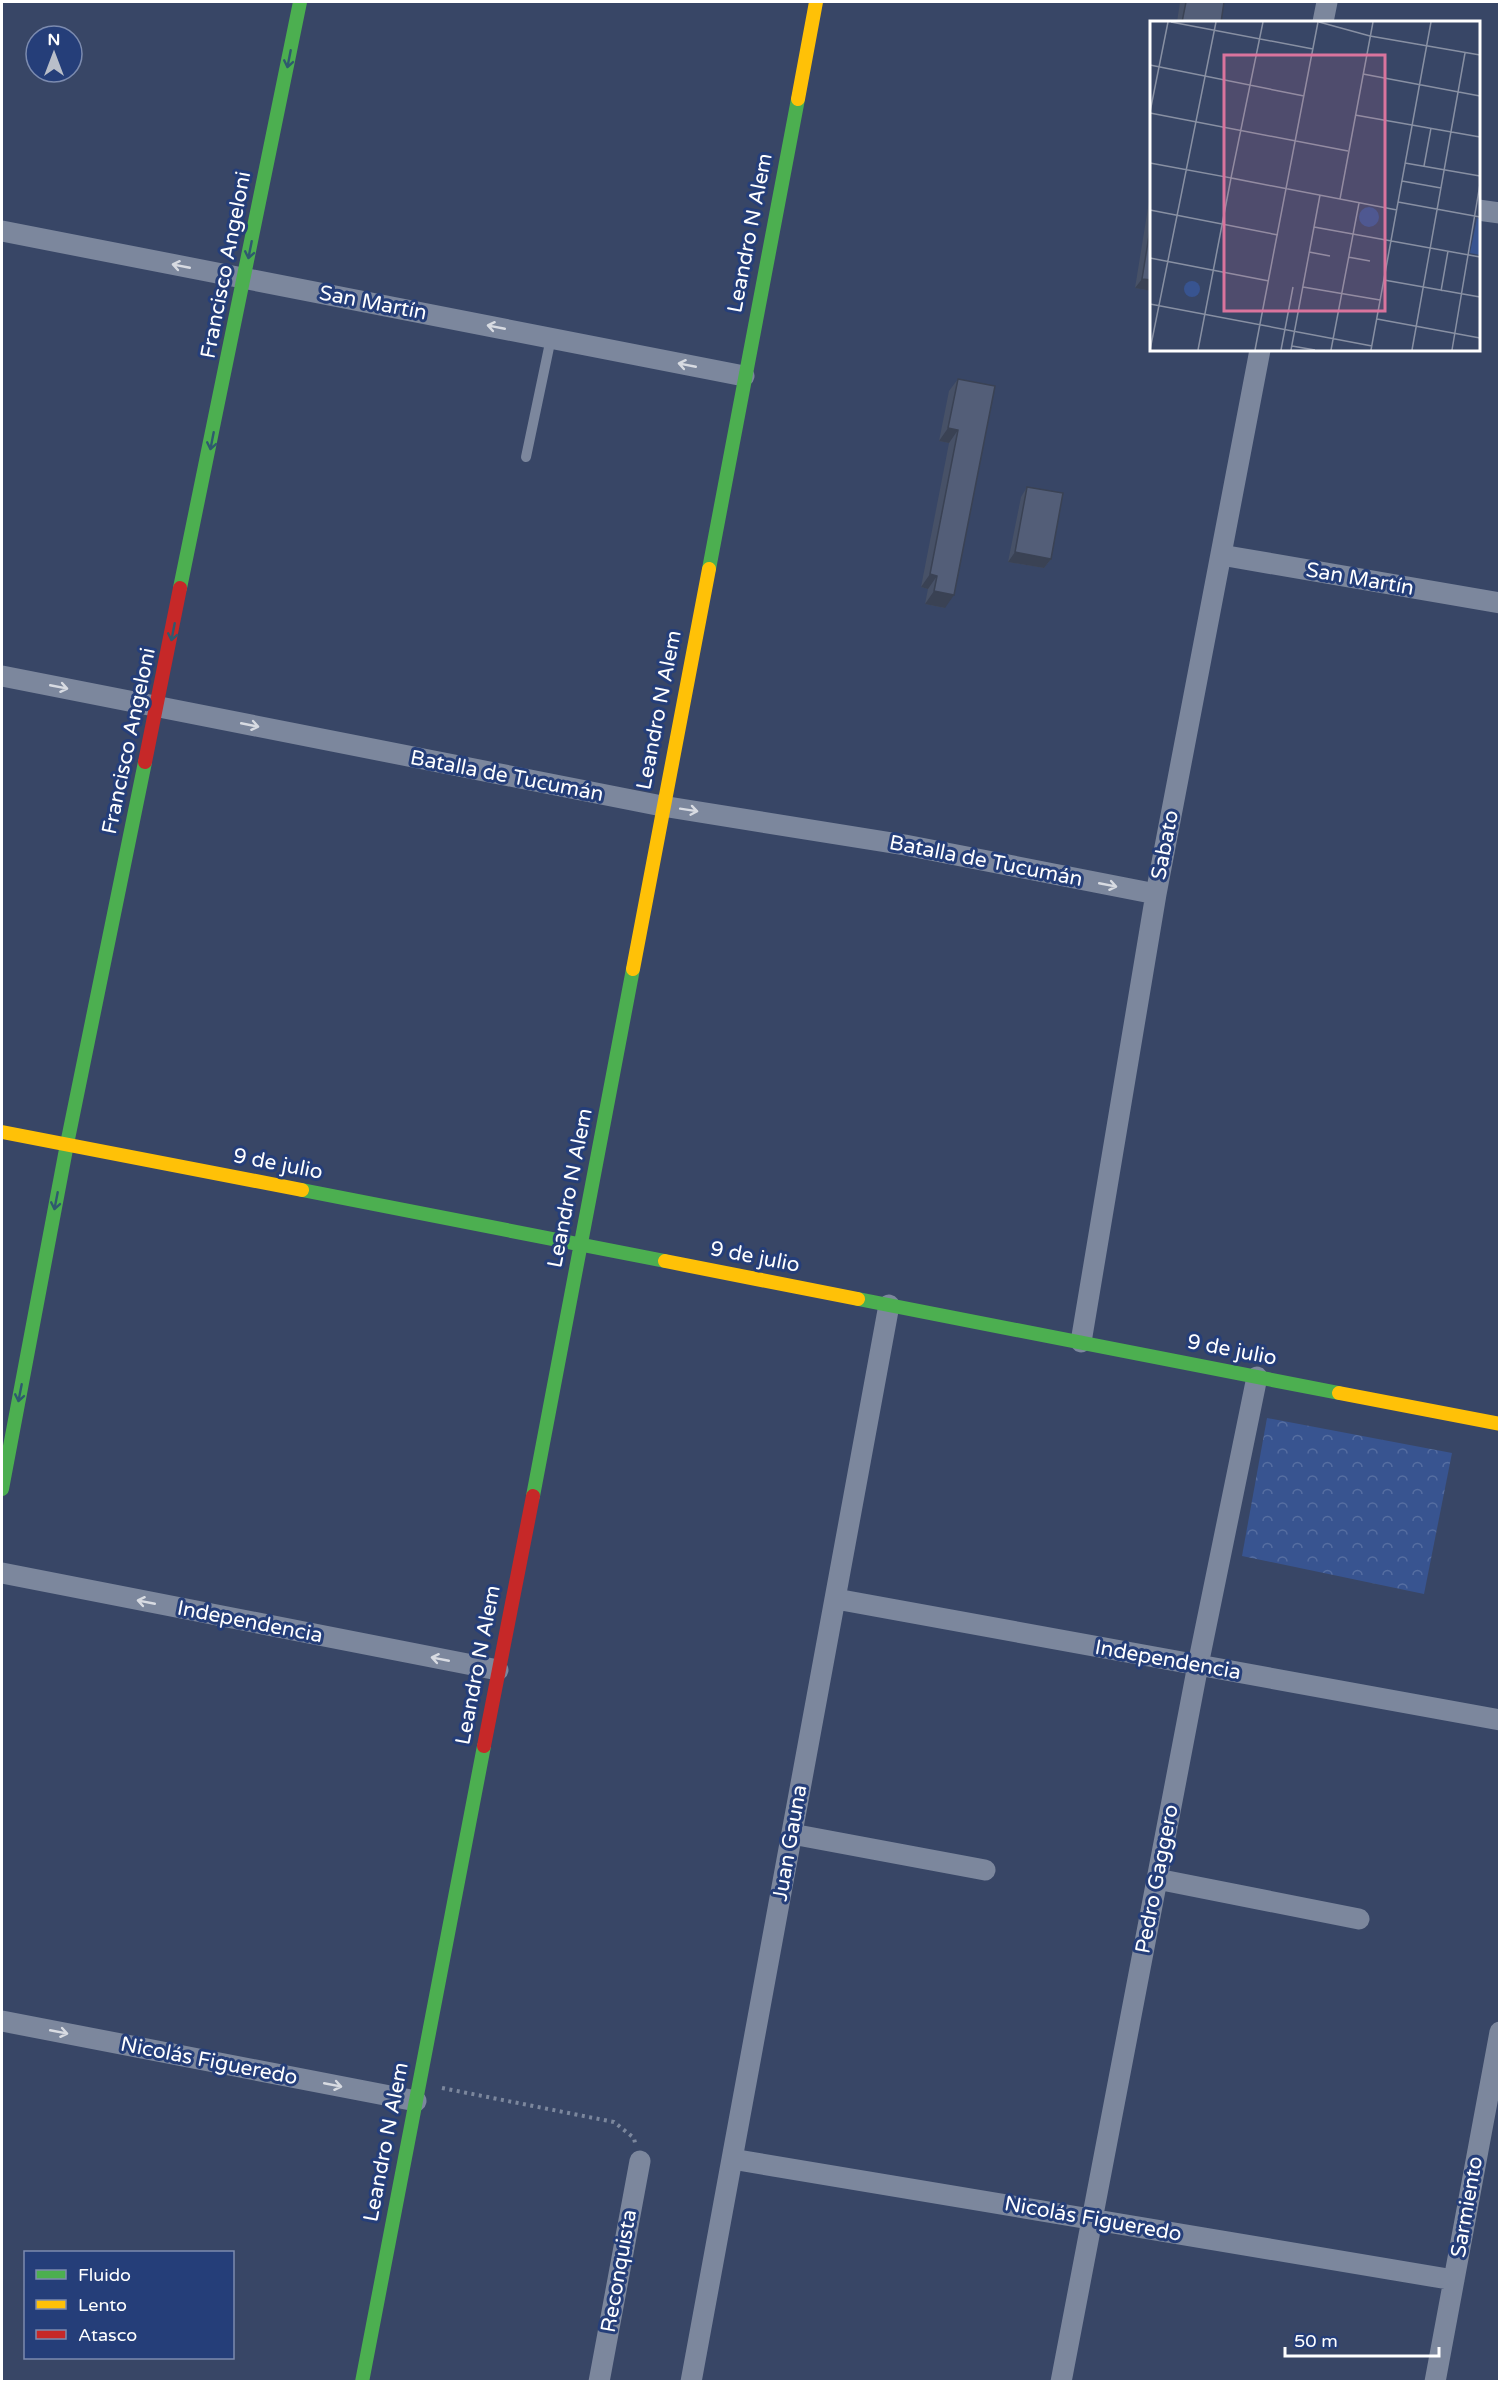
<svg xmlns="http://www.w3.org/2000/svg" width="1501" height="2383" font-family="'Varela Round',sans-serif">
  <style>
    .park { fill: url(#park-crowns) }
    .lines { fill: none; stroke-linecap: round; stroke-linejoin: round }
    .path { stroke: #7c879d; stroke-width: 4; stroke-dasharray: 3 4.5; stroke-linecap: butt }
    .lane { stroke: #7c879d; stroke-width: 10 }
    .street { stroke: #7c879d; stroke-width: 21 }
    .fast { stroke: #4caf50; stroke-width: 14 }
    .slow { stroke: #ffc107; stroke-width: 14 }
    .jam { stroke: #c62828; stroke-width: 14 }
    .wall { fill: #475167 }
    .shaded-wall { fill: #3a4254 }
    .building { fill: #535e78; stroke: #3a4254; stroke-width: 1.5 }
    .oneway { stroke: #2f5a6f }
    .oneway2 { stroke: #d8dbe2 }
    .labels { text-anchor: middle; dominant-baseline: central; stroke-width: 6; stroke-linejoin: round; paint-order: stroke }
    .street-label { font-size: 21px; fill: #fff; stroke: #253e79 }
    .inset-road { fill: none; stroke: #8890a3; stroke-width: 1.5 }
    .view { fill: #da749d; fill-opacity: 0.15; stroke: #da749d; stroke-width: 3 }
    .inset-edge { fill: none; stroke: #fff; stroke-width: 3 }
  </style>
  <defs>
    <pattern id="park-crowns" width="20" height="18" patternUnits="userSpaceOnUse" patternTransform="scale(1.5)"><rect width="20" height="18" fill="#385490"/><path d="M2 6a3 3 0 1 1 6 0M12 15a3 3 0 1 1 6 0" fill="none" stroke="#566ea1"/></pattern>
  </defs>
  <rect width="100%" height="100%" fill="#384666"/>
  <path class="park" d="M1267,1418L1452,1453L1424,1594L1242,1556Z"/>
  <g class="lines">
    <path class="path" d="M442,2088L614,2122L634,2138L635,2143"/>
    <path class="lane" d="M526,457L551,338"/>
    <path class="street" d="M1323,22L1327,2
      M1478,210L1500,213
      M2,231L744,376
      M1221,555L1500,603
      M2,676L662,806L905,845L1156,894
      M1081,1342L1156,894L1260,350
      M2,1573L498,1670
      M836,1599L1500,1720
      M792,1834L985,1870
      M1157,1879L1359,1919
      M2,2021L416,2101
      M732,2159L1454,2280
      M599,2382L640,2161
      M691,2382L889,1305
      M1061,2382L1198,1665L1257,1377
      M1435,2382L1500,2032"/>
    <path class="fast" d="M709,569L798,99
      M180,588L300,2
      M302,1190L665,1261
      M858,1299L1339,1393
      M2,1489L67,1144L145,762
      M533,1496L633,969
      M362,2382L484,1746"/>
    <path class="slow" d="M798,99L816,2
      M633,969L709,569
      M2,1132L302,1190
      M665,1261L858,1299
      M1339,1393L1500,1424"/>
    <path class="jam" d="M145,762L180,588
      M484,1746L533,1496"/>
  </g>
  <path class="wall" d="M1180,2H1224L1221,22H1177Z
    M1152,183V291L1135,288Z
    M958,379L995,386L945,608L925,604L928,589L921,587L949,443L939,441L949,391Z
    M1027,487L1051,559L1044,568L1008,562L1021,497Z"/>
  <path class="shaded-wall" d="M1142,279L1152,280V291L1135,288Z
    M948,428L958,430L949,443L939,441Z
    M1015,552L1051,559L1044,568L1008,562Z
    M930,574L937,576L928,589L921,587Z
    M934,591L954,595L945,608L925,604Z"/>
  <path class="building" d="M1186,2H1224L1221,22H1182Z
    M1152,217V280L1142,279Z
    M958,379L995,386L954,595L934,591L937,576L930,574L958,430L948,428Z
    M1027,487L1063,493L1051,559L1015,552Z"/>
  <defs><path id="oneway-shaft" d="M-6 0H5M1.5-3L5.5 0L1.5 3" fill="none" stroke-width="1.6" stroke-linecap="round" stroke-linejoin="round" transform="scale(1.5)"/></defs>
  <g class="oneway">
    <use href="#oneway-shaft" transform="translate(289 59) rotate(101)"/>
    <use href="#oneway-shaft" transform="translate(250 250) rotate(101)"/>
    <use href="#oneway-shaft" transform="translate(212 441) rotate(101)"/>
    <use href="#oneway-shaft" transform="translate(173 632) rotate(101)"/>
    <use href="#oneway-shaft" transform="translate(56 1201) rotate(101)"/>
    <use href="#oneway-shaft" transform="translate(20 1393) rotate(101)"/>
  </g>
  <g class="oneway2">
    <use href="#oneway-shaft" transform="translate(181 266) rotate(-169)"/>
    <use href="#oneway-shaft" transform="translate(496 327) rotate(-169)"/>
    <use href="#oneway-shaft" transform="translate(687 365) rotate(-169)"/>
    <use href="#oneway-shaft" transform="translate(59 687) rotate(11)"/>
    <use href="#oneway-shaft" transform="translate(250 725) rotate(11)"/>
    <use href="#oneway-shaft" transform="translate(689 810) rotate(9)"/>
    <use href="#oneway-shaft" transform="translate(1108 885) rotate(11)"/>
    <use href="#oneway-shaft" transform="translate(146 1602) rotate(-169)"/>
    <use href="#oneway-shaft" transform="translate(440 1659) rotate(-169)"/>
    <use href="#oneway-shaft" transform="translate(59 2032) rotate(11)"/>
    <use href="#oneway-shaft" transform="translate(333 2085) rotate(11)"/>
  </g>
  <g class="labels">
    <g class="street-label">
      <text transform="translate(750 233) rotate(-79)">Leandro N Alem</text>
      <text transform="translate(226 265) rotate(-79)">Francisco Angeloni</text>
      <text transform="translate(373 303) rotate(11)">San Martín</text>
      <text transform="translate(1360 579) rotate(10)">San Martín</text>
      <text transform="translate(659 710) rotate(-79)">Leandro N Alem</text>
      <text transform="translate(129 741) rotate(-78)">Francisco Angeloni</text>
      <text transform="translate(507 776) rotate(11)">Batalla de Tucumán</text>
      <text transform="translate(1165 845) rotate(-79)">Sabato</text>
      <text transform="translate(986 861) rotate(11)">Batalla de Tucumán</text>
      <text transform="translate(278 1164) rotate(11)">9 de julio</text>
      <text transform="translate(570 1188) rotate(-79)">Leandro N Alem</text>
      <text transform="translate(755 1257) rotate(11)">9 de julio</text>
      <text transform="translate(1232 1350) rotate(11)">9 de julio</text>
      <text transform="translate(250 1622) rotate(11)">Independencia</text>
      <text transform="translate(1168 1660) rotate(10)">Independencia</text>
      <text transform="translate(478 1665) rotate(-79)">Leandro N Alem</text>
      <text transform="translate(790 1843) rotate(-80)">Juan Gauna</text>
      <text transform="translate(1157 1879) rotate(-79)">Pedro Gaggero</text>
      <text transform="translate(209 2061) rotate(11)">Nicolás Figueredo</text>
      <text transform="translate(386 2142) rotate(-79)">Leandro N Alem</text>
      <text transform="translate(1467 2207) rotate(-80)">Sarmiento</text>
      <text transform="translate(1093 2219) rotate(10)">Nicolás Figueredo</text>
      <text transform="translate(619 2271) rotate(-80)">Reconquista</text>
    </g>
  </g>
  <g transform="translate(1150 21)">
    <rect width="330" height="330" fill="#384666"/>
    <path d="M209 196a10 10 0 1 1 20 0a10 10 0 1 1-20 0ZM327,197L330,198V234L320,232Z" fill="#385490"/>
    <path d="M34 268a8 8 0 1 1 16 0a8 8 0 1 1-16 0Z" fill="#385490"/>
    <path class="inset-road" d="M21,1L163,28M169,1L220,15L330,34M0,44L154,75M213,53L330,75M0,91L18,1M0,92L198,130M205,94L330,116M0,142L81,157L113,1M255,142L330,155M274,145L281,107M252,160L291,167M190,178L223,1M248,181L330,196M0,189L128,214M164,206L330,236M159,231L180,235M198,236L220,240M0,237L119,260M234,259L330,276M153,266L230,279M291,270L298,230M0,283L222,325M227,298L330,317M142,325L165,329M0,329L66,1M48,329L81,157L247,189M105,329L168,1M131,329L143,266M141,329L170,174M181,329L209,182M221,329L281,1M262,329L315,32M302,329L330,163"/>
    <path class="view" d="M74,34H235V290H74Z"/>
    <rect width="330" height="330" class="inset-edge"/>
  </g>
  <rect width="1501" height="2383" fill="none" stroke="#ffffff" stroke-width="6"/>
  <rect x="24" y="2251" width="210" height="108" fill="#253e79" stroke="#7c8baf" stroke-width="1.5"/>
  <rect x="36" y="2270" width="30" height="9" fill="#4caf50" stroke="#7c8baf" stroke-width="1.5"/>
  <text x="78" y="2281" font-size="18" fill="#ffffff">Fluido</text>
  <rect x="36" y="2300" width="30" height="9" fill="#ffc107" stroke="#7c8baf" stroke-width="1.5"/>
  <text x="78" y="2311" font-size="18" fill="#ffffff">Lento</text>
  <rect x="36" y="2330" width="30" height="9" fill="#c62828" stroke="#7c8baf" stroke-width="1.5"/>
  <text x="78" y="2341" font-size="18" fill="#ffffff">Atasco</text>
  <g transform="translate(54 54)"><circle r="28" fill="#253e79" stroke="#7c8baf" stroke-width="1.5"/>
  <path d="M0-4.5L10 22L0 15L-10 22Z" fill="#b9bec9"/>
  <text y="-9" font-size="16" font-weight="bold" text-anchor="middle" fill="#ffffff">N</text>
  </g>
  <path d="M1285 2347v9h154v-9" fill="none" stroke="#ffffff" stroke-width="3"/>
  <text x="1294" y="2347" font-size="18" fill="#ffffff" stroke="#253e79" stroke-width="4.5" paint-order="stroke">50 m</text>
</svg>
